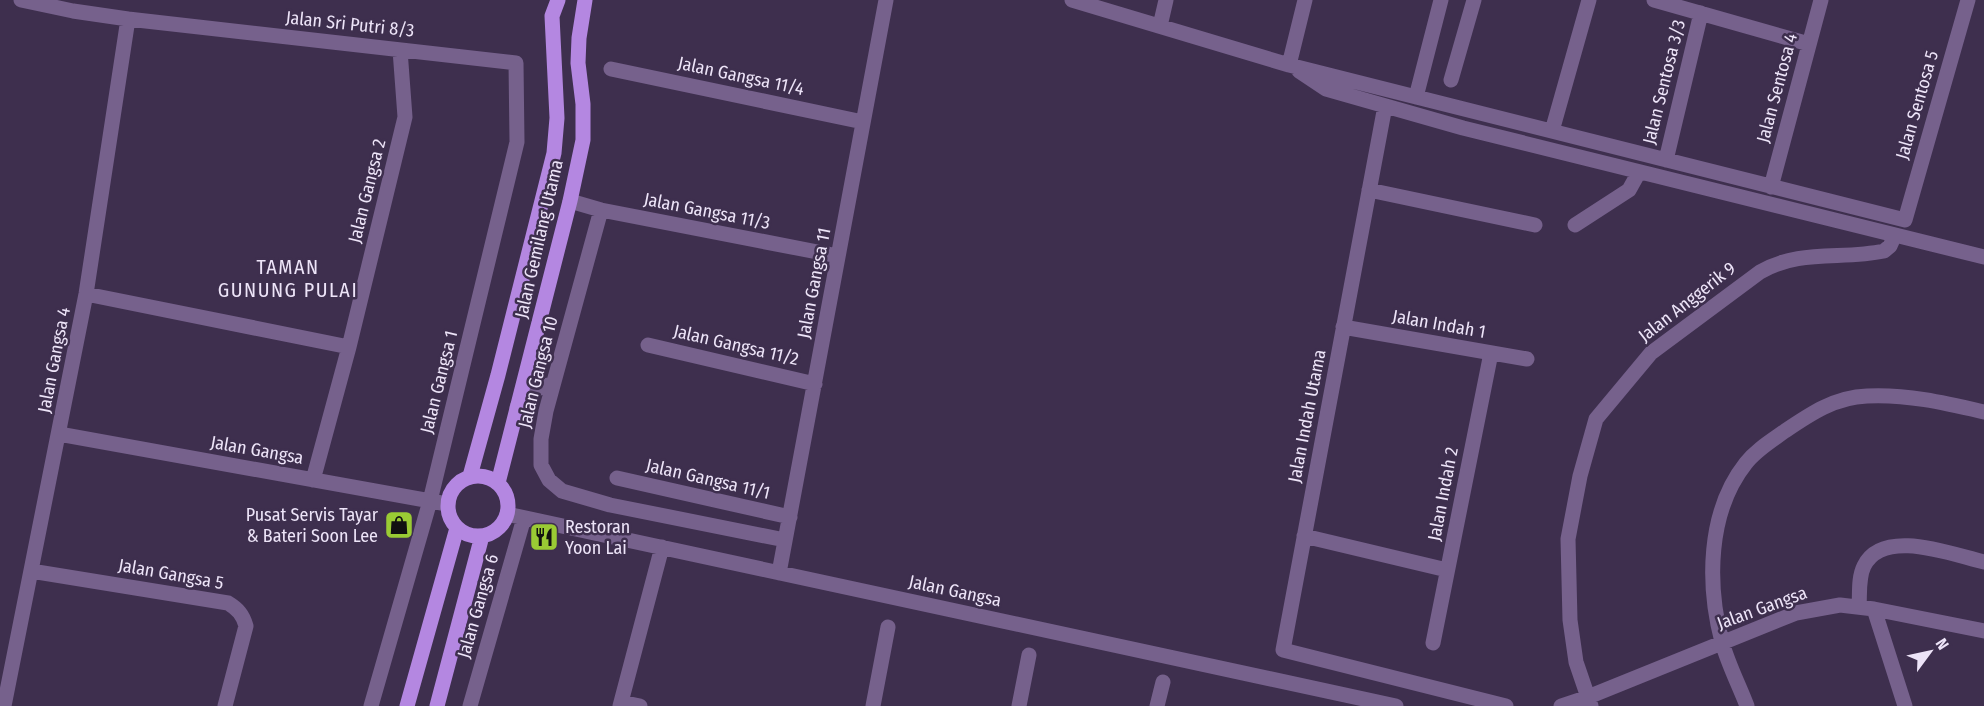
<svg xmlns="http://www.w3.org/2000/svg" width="1984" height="706" font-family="'Fira Sans Condensed',sans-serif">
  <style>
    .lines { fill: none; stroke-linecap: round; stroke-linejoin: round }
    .minor { stroke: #76618c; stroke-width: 15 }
    .major { stroke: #b487e1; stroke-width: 15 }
    .labels { text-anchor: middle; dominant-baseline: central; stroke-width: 5; stroke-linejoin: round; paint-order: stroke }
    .street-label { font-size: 18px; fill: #ede4f8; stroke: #3e2f4e }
    .poi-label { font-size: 18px; fill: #ede4f8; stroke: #3e2f4e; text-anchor: end }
    .neighbourhood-label { font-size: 20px; letter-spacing: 1.5px; fill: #ede4f8; stroke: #3e2f4e }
  </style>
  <rect width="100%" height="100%" fill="#3e2f4e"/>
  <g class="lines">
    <path class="minor" d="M21,0L73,11L128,19L516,63L517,142L430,501L371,706
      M1072,0L1289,65L1905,220L1968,0
      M1654,0L1809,44
      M1160,26L1166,0
      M1289,65L1305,0
      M611,69L863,122
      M1299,71L1326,89L1463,128L1984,257
      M1451,80L1474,0
      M1416,97L1441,0
      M1385,106L1283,650L1506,706
      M1552,131L1589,0
      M1666,160L1701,13
      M1771,187L1821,0
      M1369,190L1535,225
      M570,201L601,210L838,256
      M601,210L546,411L541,439V465L549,480L562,491L610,505L785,540
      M1575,225L1629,190L1639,172
      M86,294L349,347
      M1343,327L1527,359
      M648,345L815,384
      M517,407C528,393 536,387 553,384
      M59,434L447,504
      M617,478L790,517
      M313,480L349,347L405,117L400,50
      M507,514L1396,706
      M1304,536L1447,570
      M31,571L228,603C238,609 243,615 246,626L225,706
      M779,573L886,0
      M1859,607C1860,594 1858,578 1864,566C1883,527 1953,555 1984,562
      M1874,609L1905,706
      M1433,643L1491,353
      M621,702L640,706
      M4,706L86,294L128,19
      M470,706L524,518
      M620,706L662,547
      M873,706L888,627
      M1019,706L1029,655
      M1157,706L1163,682
      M1561,706L1588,697L1796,613L1840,605L1874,609L1984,631
      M1591,706L1576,662L1570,620L1568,539L1580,476L1596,419L1651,353L1760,272C1799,249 1842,260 1884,251L1890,246L1895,235
      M1747,706C1739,685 1728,664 1722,642C1707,585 1707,512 1746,463C1756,450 1771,441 1785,431C1810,414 1835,397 1867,396C1907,394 1945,403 1984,412"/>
    <path class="major" d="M448 506a30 30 0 1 1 60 0a30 30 0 1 1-60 0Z
      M470,476L498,375L554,153L557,118L552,16L558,0
      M498,483L570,201L583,140V104L578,63L579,38L585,0
      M407,706L457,528
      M437,706L482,536"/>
  </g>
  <defs>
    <g id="shop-square" transform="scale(1.5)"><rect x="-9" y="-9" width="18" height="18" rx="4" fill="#9acb34" stroke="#3e2f4e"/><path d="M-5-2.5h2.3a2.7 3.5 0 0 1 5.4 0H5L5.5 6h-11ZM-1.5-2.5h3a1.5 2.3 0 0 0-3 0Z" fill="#111"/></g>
    <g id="restaurant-square" transform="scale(1.5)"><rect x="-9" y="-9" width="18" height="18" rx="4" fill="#9acb34" stroke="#3e2f4e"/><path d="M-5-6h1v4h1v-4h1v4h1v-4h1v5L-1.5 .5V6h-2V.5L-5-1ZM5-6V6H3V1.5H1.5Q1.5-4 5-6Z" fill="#111"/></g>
  </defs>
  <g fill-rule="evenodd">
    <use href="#shop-square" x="399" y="525"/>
    <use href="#restaurant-square" x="544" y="537"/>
  </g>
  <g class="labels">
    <g class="street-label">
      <text transform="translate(350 24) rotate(6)">Jalan Sri Putri 8/3</text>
      <text transform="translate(741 76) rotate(12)">Jalan Gangsa 11/4</text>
      <text transform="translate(1664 82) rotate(-76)">Jalan Sentosa 3/3</text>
      <text transform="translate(1777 88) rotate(-75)">Jalan Sentosa 4</text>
      <text transform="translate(1917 105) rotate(-74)">Jalan Sentosa 5</text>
      <text transform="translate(367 191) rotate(-76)">Jalan Gangsa 2</text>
      <text transform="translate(707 211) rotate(11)">Jalan Gangsa 11/3</text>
      <text transform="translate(539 239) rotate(-77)">Jalan Gemilang Utama</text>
      <text transform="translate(814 283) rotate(-79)">Jalan Gangsa 11</text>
      <text transform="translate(1687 302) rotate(-38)">Jalan Anggerik 9</text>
      <text transform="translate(1439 324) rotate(10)">Jalan Indah 1</text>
      <text transform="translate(736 345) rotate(13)">Jalan Gangsa 11/2</text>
      <text transform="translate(54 360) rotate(-79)">Jalan Gangsa 4</text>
      <text transform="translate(538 372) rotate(-76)">Jalan Gangsa 10</text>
      <text transform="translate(439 382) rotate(-76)">Jalan Gangsa 1</text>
      <text transform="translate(1307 416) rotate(-79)">Jalan Indah Utama</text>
      <text transform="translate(257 450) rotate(10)">Jalan Gangsa</text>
      <text transform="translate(708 479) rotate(13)">Jalan Gangsa 11/1</text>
      <text transform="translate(1443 494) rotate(-79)">Jalan Indah 2</text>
      <text transform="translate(171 574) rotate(10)">Jalan Gangsa 5</text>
      <text transform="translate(955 591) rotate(12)">Jalan Gangsa</text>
      <text transform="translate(478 606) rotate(-74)">Jalan Gangsa 6</text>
      <text transform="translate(1762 608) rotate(-20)">Jalan Gangsa</text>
    </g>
    <g class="poi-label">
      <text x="378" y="515">Pusat Servis Tayar<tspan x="378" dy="21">&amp; Bateri Soon Lee</tspan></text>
      <text x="565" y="527" text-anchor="start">Restoran<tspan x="565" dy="21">Yoon Lai</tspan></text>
    </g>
    <g class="neighbourhood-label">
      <text x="288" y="267">TAMAN<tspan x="288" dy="23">GUNUNG PULAI</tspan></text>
    </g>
  </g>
  <g transform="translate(1930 652) rotate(57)" stroke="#3e2f4e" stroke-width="4.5" paint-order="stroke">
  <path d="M0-4.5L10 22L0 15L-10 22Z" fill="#ede4f8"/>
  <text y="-9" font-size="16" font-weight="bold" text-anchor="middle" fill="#ede4f8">N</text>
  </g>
</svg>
